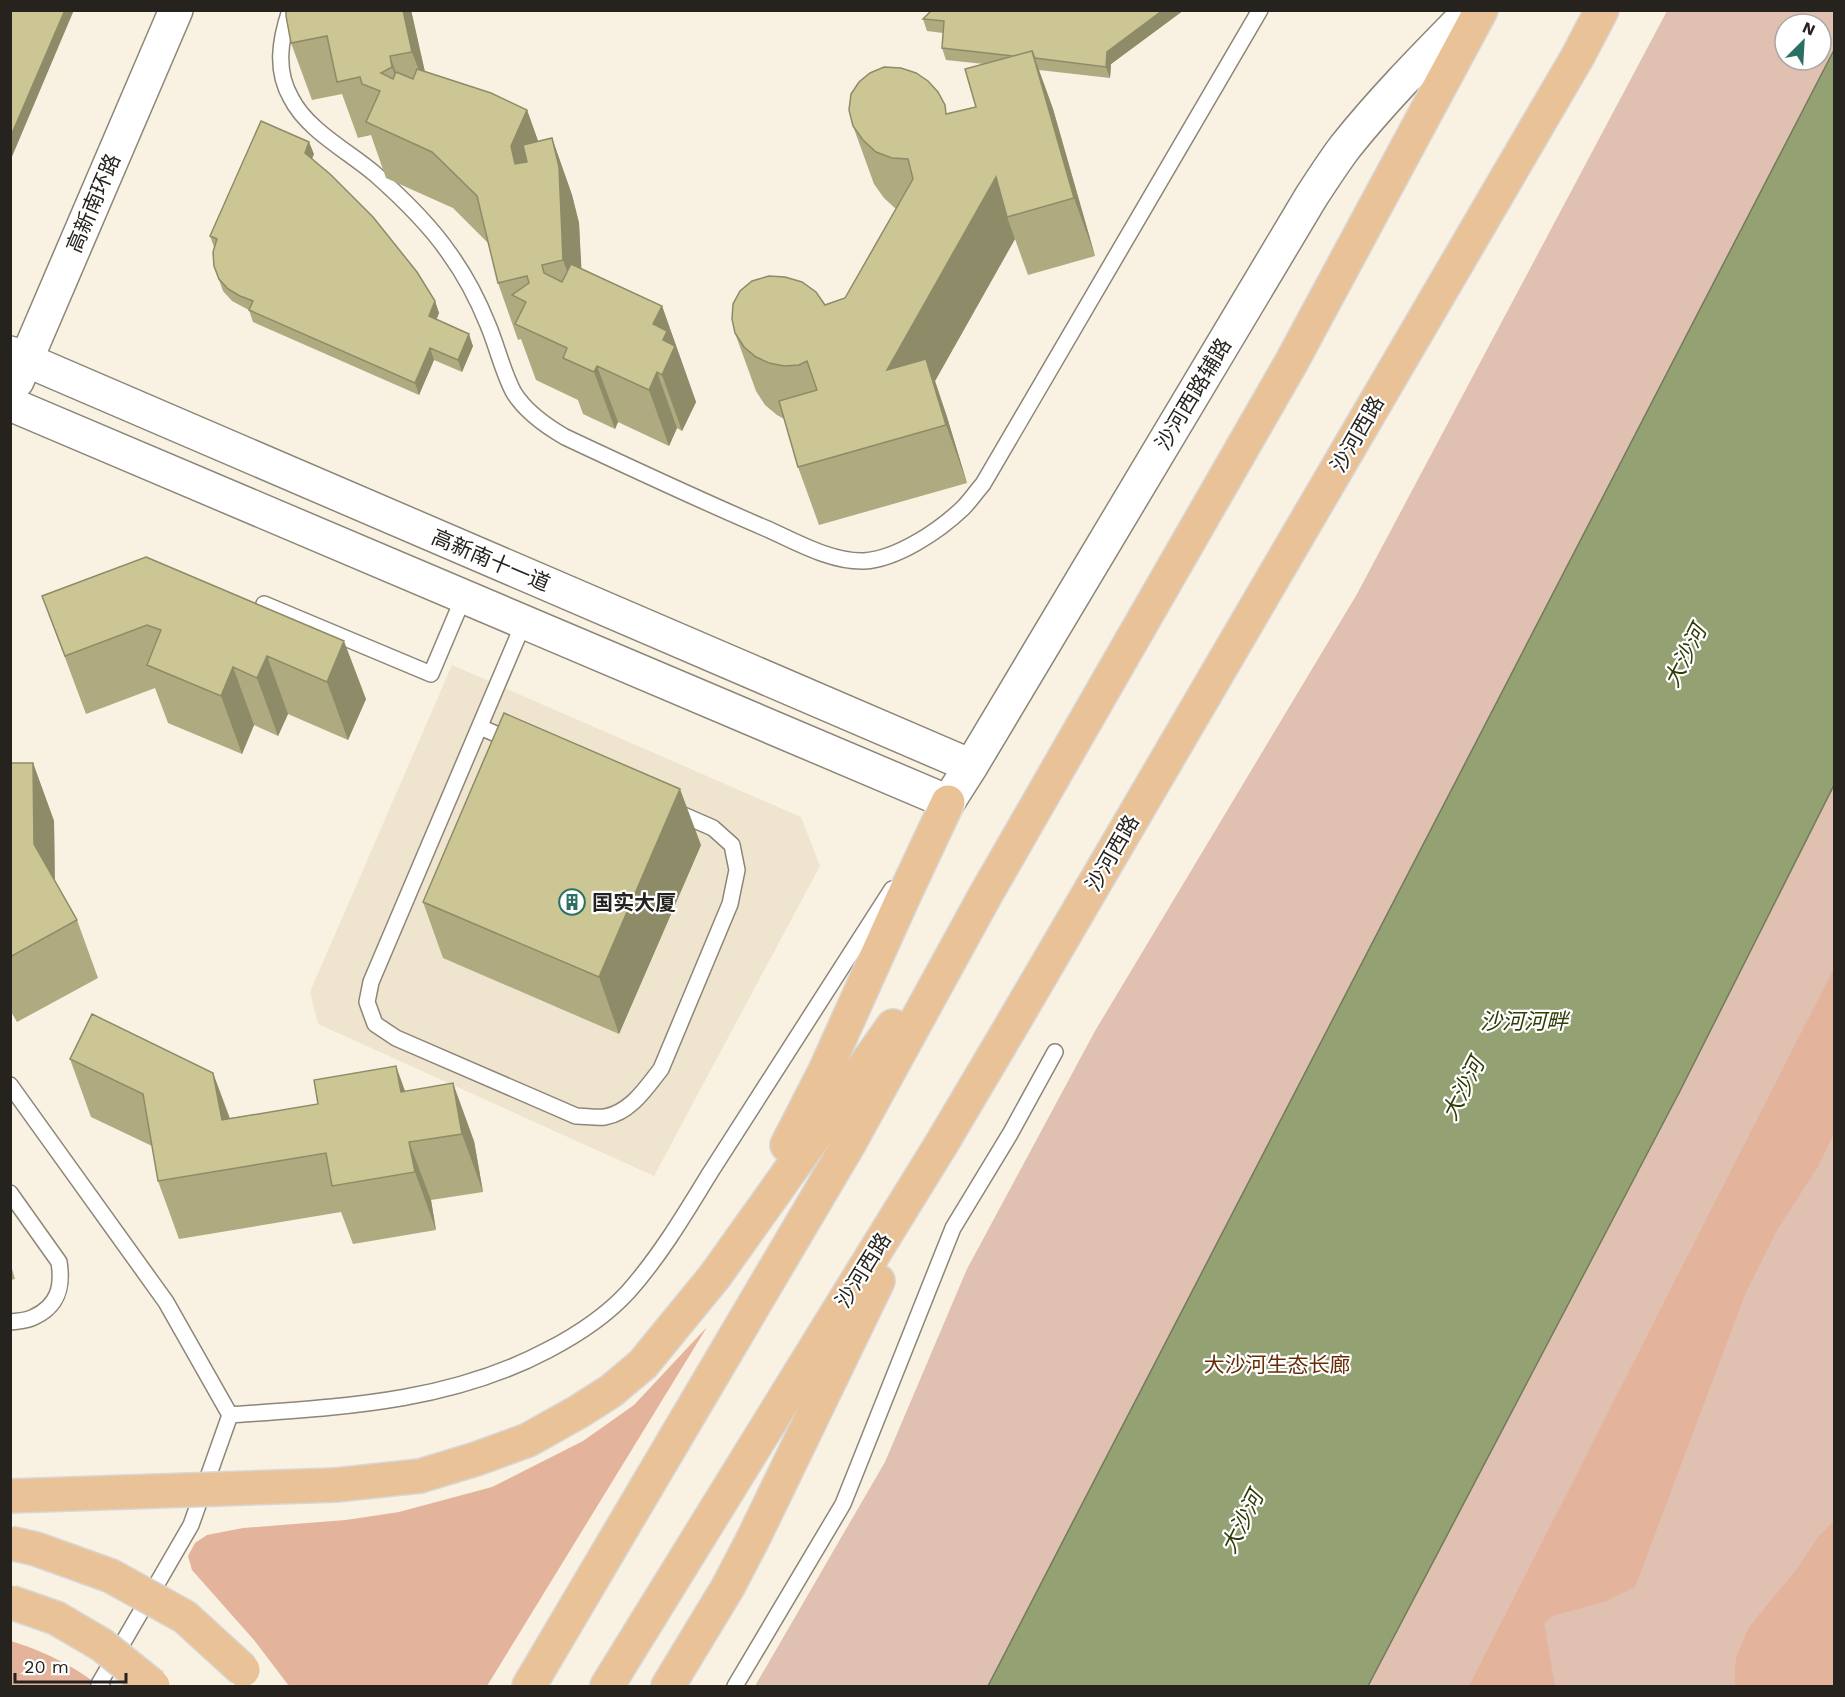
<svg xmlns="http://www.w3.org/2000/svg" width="1845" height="1697" font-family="'Work Sans','Noto Sans SC',sans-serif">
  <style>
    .built { fill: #efe4ce }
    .green { fill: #dfc0b1; fill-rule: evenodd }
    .forest { fill: #e4b39b }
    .water { fill: #93a173; stroke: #727b5a; stroke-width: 1.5 }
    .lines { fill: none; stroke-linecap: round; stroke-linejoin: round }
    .lane-casing { stroke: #8d8678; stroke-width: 18 }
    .secondary-casing { stroke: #8d8678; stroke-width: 36 }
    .primary-casing { stroke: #d8d7d6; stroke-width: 36 }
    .lane { stroke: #fff; stroke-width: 15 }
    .secondary { stroke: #fff; stroke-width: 33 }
    .primary { stroke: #eac298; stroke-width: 33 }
    .primary-bridge-casing { stroke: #d8d7d6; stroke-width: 36; stroke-linecap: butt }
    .primary-bridge { stroke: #eac298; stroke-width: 33 }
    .wall { fill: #afaa7f }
    .shaded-wall { fill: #8e8b68 }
    .building { fill: #cbc694; stroke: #8e8b68; stroke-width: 1.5 }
    .labels { text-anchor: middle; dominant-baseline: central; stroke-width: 4.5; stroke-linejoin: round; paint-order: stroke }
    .street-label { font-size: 21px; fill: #26231e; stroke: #fff }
    .poi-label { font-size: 21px; font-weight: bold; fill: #26231e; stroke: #fff; text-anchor: start }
    .park-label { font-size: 21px; fill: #662c06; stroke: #fff }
    .water-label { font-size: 22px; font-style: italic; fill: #303c05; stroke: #fff }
  </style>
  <rect width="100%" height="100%" fill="#f9f1e2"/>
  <path class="built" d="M452,665L801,817L820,866L654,1176L318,1024L310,992Z"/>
  <path class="green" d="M1667,11H1834V1686H755L885,1462L967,1269L1095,1031L1357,594ZM1785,24H1821V60H1785Z"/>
  <path class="forest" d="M1834,968V1133L1819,1165L1777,1230L1746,1292L1635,1587L1604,1602L1552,1616L1544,1623L1555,1686H1469Z
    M707,1327L487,1686H289L254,1640L192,1570L188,1556L195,1543L207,1535L243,1528L346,1520L399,1512L492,1487L583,1441L634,1405Z
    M1834,1521V1686H1735V1667L1737,1655L1749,1627L1797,1569L1818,1537Z
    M10,1641C40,1649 76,1667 99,1686H11Z"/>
  <path class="water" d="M1834,50V785L1680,1091L1368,1686H988Z"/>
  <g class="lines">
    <g class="lane-casing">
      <path id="lane" d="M290,10C280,40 275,70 291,98C307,130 348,151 375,174C401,197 429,224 449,253C465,275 478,300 488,325C497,346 503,373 514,393C526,412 546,426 565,437C631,468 697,499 765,528C795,541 830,562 864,561C897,559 939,531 963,508C970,501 976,492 983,484L1260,10
        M264,604L431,674L464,596
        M524,622L371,982L367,1002L375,1024L396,1038L576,1116C585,1116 596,1118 605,1117C631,1112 646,1088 661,1069L730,904L737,870L732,845L713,828L674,811
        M480,727L512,741
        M10,1085L166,1302L230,1415L191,1525L99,1684L102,1686
        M10,1193L59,1262C63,1287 58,1306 34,1317C27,1321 18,1321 10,1322
        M230,1415C340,1407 448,1403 548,1350C577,1335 605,1317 628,1292C660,1256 685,1214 710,1173L892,889
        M735,1686L843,1504L953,1228L1010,1134L1055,1052"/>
    </g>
    <g class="secondary-casing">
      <path id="secondary" d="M10,353L971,766
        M17,381L176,10
        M10,404L948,802L971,766L1311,197C1322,180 1333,163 1345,147C1384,98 1428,54 1471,10"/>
    </g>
    <g class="primary-casing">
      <path id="primary" d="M787,1145L825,1071L902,900L948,802
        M336,1485L420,1476L476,1459L528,1440L578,1412L611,1391L643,1364L715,1276L893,1026
        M529,1686L850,1142L986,894L1291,363L1481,10
        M607,1686L942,1143L1013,1023L1578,56L1602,10
        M668,1686L728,1587L754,1537L878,1281"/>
    </g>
    <use href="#lane" class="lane"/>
    <use href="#secondary" class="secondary"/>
    <use href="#primary" class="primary"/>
    <g class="primary-bridge-casing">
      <path id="primary-bridge" d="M10,1496L336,1485
        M10,1543L36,1549L111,1576L185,1617L243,1670
        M10,1602L56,1618L102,1645L153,1686"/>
    </g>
    <use href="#primary-bridge" class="primary-bridge"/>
  </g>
  <path class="wall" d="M411,10L425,72L527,110L538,141L552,138L572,195L579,223L581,268L662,306L696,402L682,431L677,428L669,446L618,422L615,429L583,414L578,400L536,380L521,339L518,340L498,283L488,243L453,208L386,178L371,135L358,138L342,94L312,100L291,43Z
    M932,10H1184L1111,64L1110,78L1039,70L1053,109L1095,256L1028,275L1015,239L935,381L947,417L967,483L819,525L798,467L784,419L777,415L765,405L756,391L735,333L845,298L896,209L884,198L874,184L853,126L948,114L976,107L984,64L946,60L942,48L943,33L927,31L923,19Z
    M314,154L312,159L435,301L439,313L436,320L473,346L462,372L434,360L419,395L253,322L249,310L245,308L232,301L223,291L214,266V247L210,236Z
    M146,557L366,699L348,740L288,714L278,736L254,725L242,754L168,723L155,688L86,714L42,596Z
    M10,763H33L54,821L55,881L77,920L98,978L17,1022L10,1010Z
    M701,845L619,1034L443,958L423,902Z
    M70,1059L213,1073L230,1118L405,1091L474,1141L483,1192L431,1200L436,1230L353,1244L341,1212L179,1239L158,1181L152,1146L91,1117Z
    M10,1262L15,1279L10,1280Z"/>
  <path class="shaded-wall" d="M65,10H74L11,159L10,138Z
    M403,10H411L433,108L412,52Z
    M1163,10H1184L1111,64L1110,78L1106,67L1107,52Z
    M1032,51L1053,109L1095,256L1074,198Z
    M390,56L410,113L413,124L392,67Z
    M527,110L547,166L515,164L511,146Z
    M552,138L572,195L579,223L584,317L563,260Z
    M309,142L314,154L309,165L305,153Z
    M996,177L1007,217L1015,239L935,381L947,417L967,483L946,425L887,370Z
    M435,301L439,313L433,328L429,316Z
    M662,306L696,402L682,431L662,375L653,324Z
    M469,334L473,346L462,372L458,360Z
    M430,348L434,360L419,395L415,383Z
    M597,366L618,422L615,429L594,372Z
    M657,372L677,428L669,446L649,390Z
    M344,641L366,699L348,740L327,682Z
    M267,656L288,714L278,736L257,678Z
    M233,667L254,725L242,754L221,696Z
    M33,763L54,821L55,902L34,844Z
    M680,789L701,845L619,1034L599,977Z
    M396,1066L417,1124L401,1092Z
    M213,1073L234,1131L222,1120Z
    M453,1083L474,1141L483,1192L462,1134Z
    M409,1142L431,1200L436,1230L415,1172Z"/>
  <path class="building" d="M10,10H65L10,138Z
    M286,10H403L412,52L390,56L392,67L381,73L393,79L396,72L413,79L417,69L491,93L527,110L511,146L515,164L527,162L523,145L552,138L559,167L563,260L542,265L544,273L562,282L571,264L662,306L653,324L667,331L663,340L675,346L662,375L657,372L649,390L597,366L594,372L563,358L567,348L515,324L526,302L512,295L529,283L527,276L498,283L477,196L432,152L366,122L380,91L362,84L360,77L337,82L327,36L291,43L286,16Z
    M932,10H1163L1107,52L1106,67L1035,58L1032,51L1013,56L942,48L944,21L923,19Z
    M1032,51L1074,198L1007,217L996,177L887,370L926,359L946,425L798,467L779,401L817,390L807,361L799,365L784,366L769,363L756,357L744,347L735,333L732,319L733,304L740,291L752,281L769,276L785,277L802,282L816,292L825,305L845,298L913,179L908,159L892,158L876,152L863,140L853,126L849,110L851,94L859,82L870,73L884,67L901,68L916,73L928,81L938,92L945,105L946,114L976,107L965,69Z
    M261,121L309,142L305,153L330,174L373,217L417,272L435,301L429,316L469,334L458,360L430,348L415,383L249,310L253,301L240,296L228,289L219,279L214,266L213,252L217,239L210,236Z
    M146,557L344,641L327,682L267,656L257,678L233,667L221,696L147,665L161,630L147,625L65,656L42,596Z
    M504,713L680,789L599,977L423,902Z
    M10,763H33L34,844L77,920L10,957Z
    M92,1014L213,1073L222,1120L318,1104L314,1080L396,1066L401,1092L453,1083L462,1134L409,1142L415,1172L332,1186L326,1153L158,1181L143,1094L70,1059Z"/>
  <defs>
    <g id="building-ring" transform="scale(1.35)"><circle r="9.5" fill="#fff" stroke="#2b7062" stroke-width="1.5"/><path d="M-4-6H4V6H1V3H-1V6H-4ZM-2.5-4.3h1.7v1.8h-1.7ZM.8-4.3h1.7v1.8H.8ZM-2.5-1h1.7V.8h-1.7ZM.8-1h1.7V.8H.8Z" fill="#2b7062"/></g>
  </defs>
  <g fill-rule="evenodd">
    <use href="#building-ring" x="572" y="902"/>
  </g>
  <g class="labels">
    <g class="street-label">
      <text transform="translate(93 203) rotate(-67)">高新南环路</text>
      <text transform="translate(1193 394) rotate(-59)">沙河西路辅路</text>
      <text transform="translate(1357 434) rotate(-60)">沙河西路</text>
      <text transform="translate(491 560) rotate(23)">高新南十一道</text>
      <text transform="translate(1112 853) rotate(-60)">沙河西路</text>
      <text transform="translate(863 1270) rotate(-58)">沙河西路</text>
    </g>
    <g class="poi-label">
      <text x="592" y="902">国实大厦</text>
    </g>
    <g class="park-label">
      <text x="1277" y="1364">大沙河生态长廊</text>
    </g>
    <g class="water-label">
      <text transform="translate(1685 656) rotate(-63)">大沙河</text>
      <text x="1524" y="1021">沙河河畔</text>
      <text transform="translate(1463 1089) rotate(-63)">大沙河</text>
      <text transform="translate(1242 1522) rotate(-63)">大沙河</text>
    </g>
  </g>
  <rect width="1845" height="1697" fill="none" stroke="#26231e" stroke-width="24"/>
  <g transform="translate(1803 42) rotate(24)"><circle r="28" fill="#ffffff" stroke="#a8a7a5" stroke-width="1.5"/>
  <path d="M0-4.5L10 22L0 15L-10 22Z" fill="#2b7062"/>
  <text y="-9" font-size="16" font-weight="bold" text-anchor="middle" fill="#26231e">N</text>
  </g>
  <path d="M15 1673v9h111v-9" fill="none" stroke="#26231e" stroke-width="3"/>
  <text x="24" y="1673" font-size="18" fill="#26231e" stroke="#ffffff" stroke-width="4.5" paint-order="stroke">20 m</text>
</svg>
